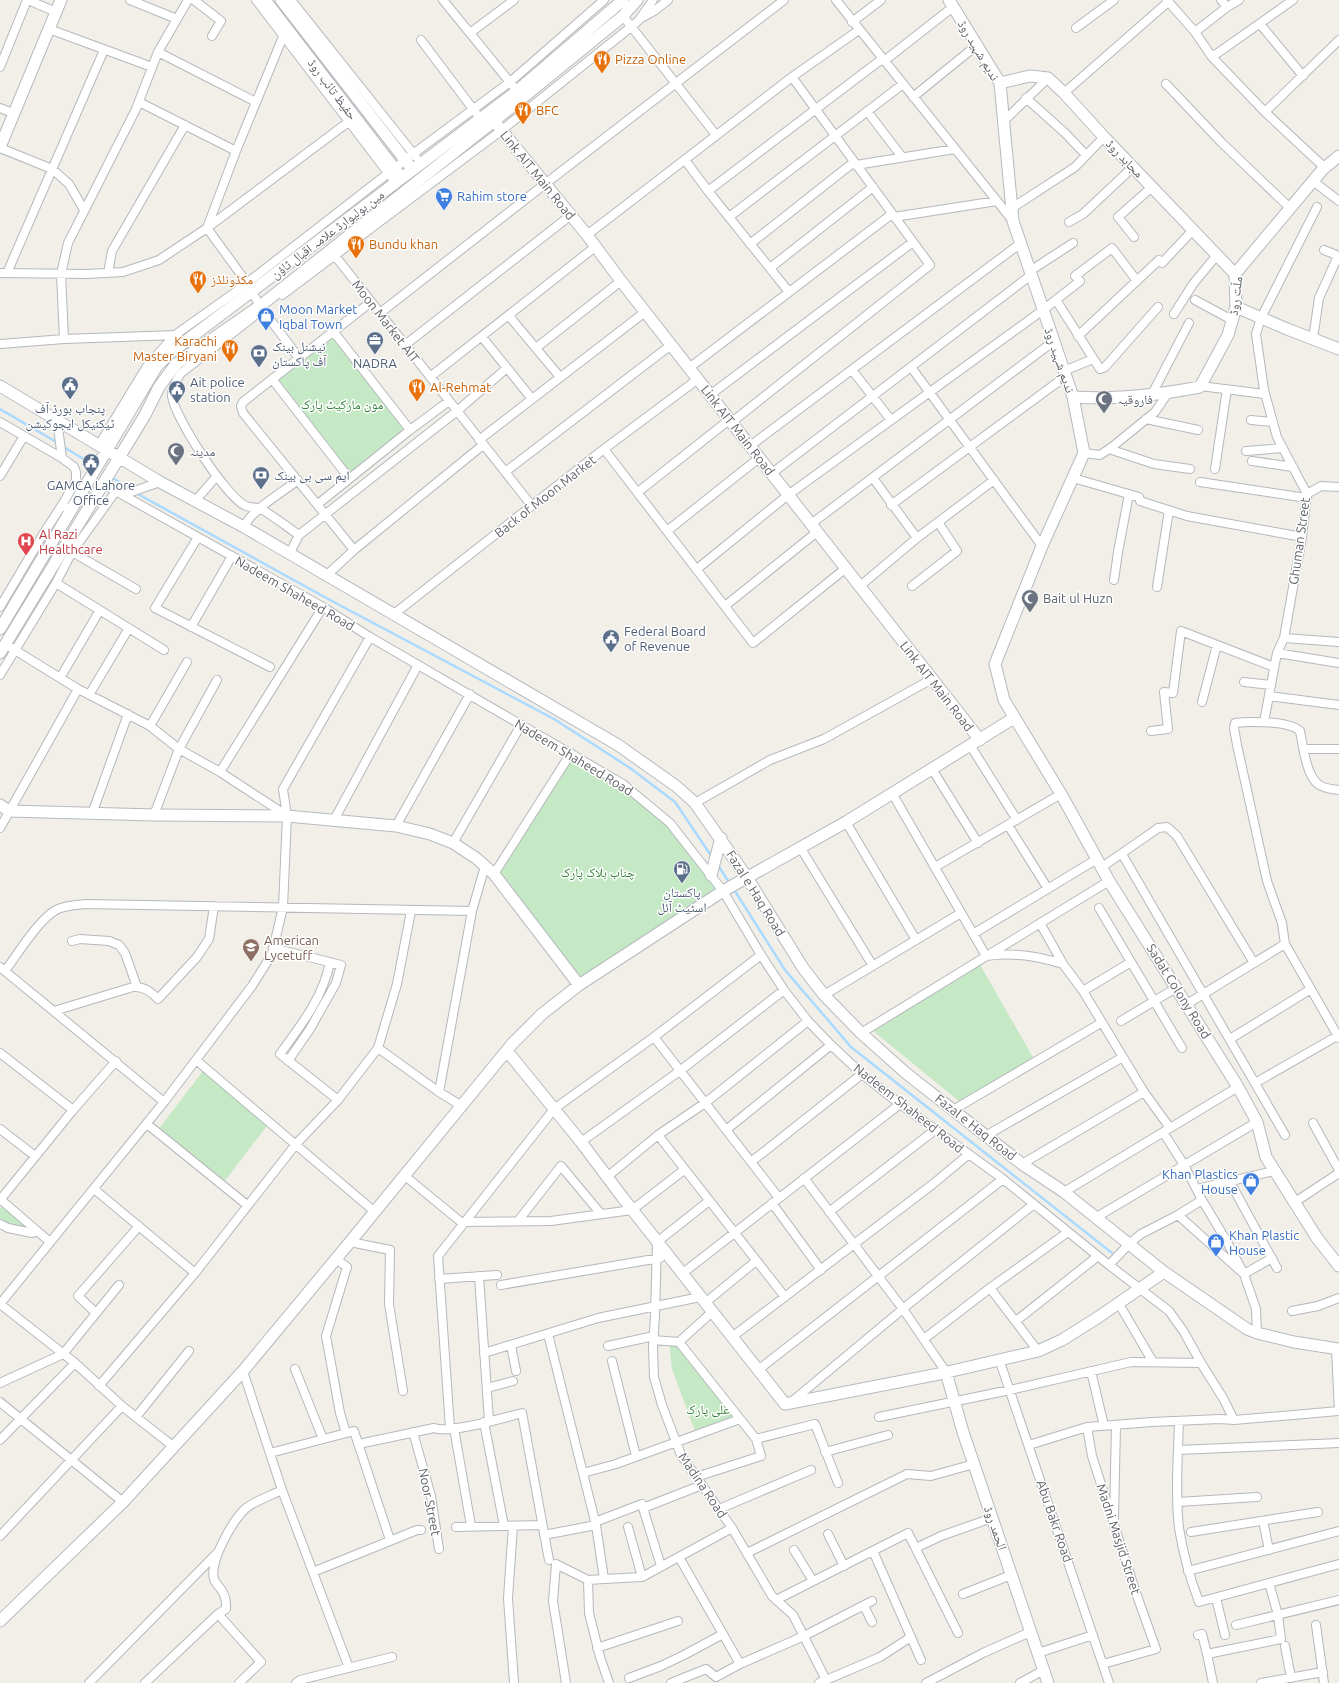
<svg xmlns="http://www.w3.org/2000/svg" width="1339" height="1683" font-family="Ubuntu,'Noto Naskh Arabic',sans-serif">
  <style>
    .green { fill: #c5e8c5 }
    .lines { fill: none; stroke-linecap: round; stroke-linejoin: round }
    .stream { stroke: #aadaff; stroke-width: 2.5 }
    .street-casing { stroke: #b5b8bc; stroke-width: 10 }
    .secondary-casing { stroke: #b6babf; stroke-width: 13 }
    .street { stroke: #fff; stroke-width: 8 }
    .secondary { stroke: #fff; stroke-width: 11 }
    .labels { text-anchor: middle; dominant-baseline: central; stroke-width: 3; stroke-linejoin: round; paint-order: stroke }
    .street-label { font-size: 13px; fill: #5f6368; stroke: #fff }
    .food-label { font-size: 13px; fill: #c56008; stroke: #fff; text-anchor: start }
    .shop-label { font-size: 13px; fill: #366cbe; stroke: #fff; text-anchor: start }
    .service-label { font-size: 13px; fill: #4e5e75; stroke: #fff; text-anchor: start }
    .worship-label { font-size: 13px; fill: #5b616d; stroke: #fff; text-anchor: start }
    .park-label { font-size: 13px; fill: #348238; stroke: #fff }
    .health-label { font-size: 13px; fill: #be3a42; stroke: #fff; text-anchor: start }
    .education-label { font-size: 13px; fill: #785e54; stroke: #fff; text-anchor: start }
  </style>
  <rect width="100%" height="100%" fill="#f1efe8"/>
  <path class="green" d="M334,335L406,428L350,472L278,379Z
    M571,753L623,784L670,823L723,891L579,985L494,874Z
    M979,963L1035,1061L960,1102L872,1030Z
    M203,1071L269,1123L224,1182L158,1130Z
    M3,1205L29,1230L11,1226L0,1220V1208Z
    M669,1341L679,1342L741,1420L696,1434L672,1369Z"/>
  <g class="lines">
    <path class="stream" d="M0,409L58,443
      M62,446L95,466
      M111,477L132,490
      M136,493L330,600L554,719L630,768L675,802L712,857
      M718,865L730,884
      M733,888L785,970L851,1047L1112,1253"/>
    <g class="street-casing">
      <path id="street" d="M28,0L56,12
        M130,0L177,19
        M194,0L221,21L212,36
        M256,0L392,178
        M291,0L416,157
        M443,0L513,86
        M836,0L1013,221
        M1167,0L1195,32L1212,57L1265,112L1325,168
        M1221,0L1227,7L1239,0
        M623,16L716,135
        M641,18L654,11L668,0
        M852,22L881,0
        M1260,24L1303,76
        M287,27L236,151L207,228L247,283L260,306L299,358
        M1076,28L1114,0
        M49,29L152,67
        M1195,32L1227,7
        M470,33L514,0
        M421,40L476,113
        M158,52L256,102
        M1212,57L1293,0
        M884,61L953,7
        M0,67L27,0
        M1166,84L1222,143L1290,208
        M1064,93L1168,2
        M913,97L977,45
        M1026,98L1065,133L1086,155
        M139,102L236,151
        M0,108L15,114
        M867,111L902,157
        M1265,112L1339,40
        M1004,121L1048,78
        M0,148L52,169L69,184L84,210
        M685,160L708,191L789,292
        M856,165L955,149
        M1313,181L1339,201
        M708,191L882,59
        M1012,208L1075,167L1104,137
        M729,217L903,84
        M894,217L997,201
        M1069,222L1083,214L1133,167
        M587,235L792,77L859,30
        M1134,237L1118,217L1152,187
        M750,244L854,162
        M1324,250L1339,256
        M332,252L532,506
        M770,268L873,187
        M1030,271L1073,243
        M0,273L87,274L123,272L159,260L207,228L355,117
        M7,273L104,50
        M108,273L112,251L185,125
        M282,295L502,130L631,27L639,20L653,0
        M1056,300L1100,369L1105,367L1158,307
        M1195,300L1232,320
        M380,313L545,184L784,0
        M1174,314L1193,284L1217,255
        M509,316L560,377
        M253,317L181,373C176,380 172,387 172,396C174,417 227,498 246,506C251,508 257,507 261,509C275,517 287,527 299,535
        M333,331L410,430
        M1078,336L1159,260L1162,263L1193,230
        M482,337L532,399
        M64,339L61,274L68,243L136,109L158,52L188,0
        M1313,339L1319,298L1338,256
        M0,344L64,339L177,335
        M405,345L571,215
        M536,348L621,281
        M911,367L1042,546
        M689,368L892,214
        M852,370L891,420
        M1064,371L1093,359
        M430,377L595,247
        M272,379L349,478
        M1200,386L1265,394
        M1152,394L1189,323
        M710,395L913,242
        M1146,419L1198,430
        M57,420L62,458
        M1251,420L1273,422
        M0,422L62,458L74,467L76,472V481L62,505
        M732,422L930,265L792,77
        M479,440L645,312
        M99,445L147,366L175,335L234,293L413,154L510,82L604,0
        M750,446L1021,243
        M604,449L753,643L846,568
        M1109,449L1154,464L1190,469
        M1246,451L1283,448
        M1084,453L1100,455L1112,447L1155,412L1168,393
        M1252,461L1293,467
        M1215,469L1227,389
        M505,472L671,345
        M771,474L1031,275
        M0,476L24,436
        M873,478L917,538
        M1073,478L1139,497L1140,501L1187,516L1302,537
        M1200,482L1307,498
        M103,484L323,607L370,637L623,784L670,823L723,891L761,955L784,990L808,1021L831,1045L862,1074L900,1104L1003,1179L1109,1265L1169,1311L1184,1332L1201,1363L1223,1398L1234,1420
        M638,492L729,420
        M1307,494L1321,486L1339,487
        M123,495L160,482
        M196,500L216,477
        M318,504L410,430L449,401
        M891,505L1066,376
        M811,524L1054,341
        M244,527C251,510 283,492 298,480
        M667,531L759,458
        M198,537L155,608L270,667
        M354,550L243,413L241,406L243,402L371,302
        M72,552L136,589
        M290,553L299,535L457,411L507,368
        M697,569L788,495L1043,310L1080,281L1075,276L1112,248L1137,281
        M327,575L354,550L483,445
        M1114,580L1118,552L1129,494
        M56,583L164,650
        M860,586L917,538L994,480
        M912,586L957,551L938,522
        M1157,587L1169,510
        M725,606L817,532
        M0,607L42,536L62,505L71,511
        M394,614L604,449L698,379
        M191,627L232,556
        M1284,638L1339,642
        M5,644L78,689L150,726L179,749L220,772L286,815
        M1277,653L1339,663
        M0,675L56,583L72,552L116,491
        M60,678L100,610
        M1244,682L1271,685
        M89,695L129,628
        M1269,696L1339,705
        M1202,702L1217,645
        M1264,722L1277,653L1284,638L1302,537L1307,494L1277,437L1264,390L1256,334L1261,318L1317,207
        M150,726L187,662
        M1151,731L1168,729L1164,692L1173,693L1181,631L1274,667
        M970,745L1017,820
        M1304,749H1339
        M932,769L978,843
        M220,772L323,607
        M1339,790C1332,789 1324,789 1318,784C1306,775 1303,745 1300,731C1289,721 1251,721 1235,723L1234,728L1237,745L1267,881L1282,923L1285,944L1339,1038
        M892,793L986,956C1012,952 1038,956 1063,964
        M695,803L770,760L824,739L932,679
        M92,814L128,714
        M154,815L179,749L217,680
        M334,820L418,665
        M846,822L916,940
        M1008,825L1048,889
        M396,826L470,694
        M0,828L78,689
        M453,843L521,725
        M800,847L873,966
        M1122,854L1285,1135
        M935,867L1061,794
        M1102,867L1154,831L1158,828L1167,827L1177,836L1254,963
        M494,874L571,753
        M1099,908L1182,1048
        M1040,923L1063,964L1083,991L1144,1092L1170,1128
        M973,934L1097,859
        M72,941L80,939L109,941L119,945L125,953L137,987
        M273,948L341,965L336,983L310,1029L288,1061
        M330,962C323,998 301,1025 280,1054L338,1100
        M0,967L164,1102
        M5,971C17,955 39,919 56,910C65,905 76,905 86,904L472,911
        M1083,991L1131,962
        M824,995L961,913
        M1187,1004L1285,944
        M54,1011L133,987C144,986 151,992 158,999L197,957L209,939L214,906
        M1121,1021L1176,988
        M861,1033L1109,881
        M654,1037L779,1198
        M1230,1039L1311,989
        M378,1048L439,1092L462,1106
        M0,1053L73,1110
        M196,1060L375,1212
        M1255,1083L1339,1035
        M439,1092L472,911L485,866
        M953,1110L1101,1023
        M1313,1123L1339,1170
        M147,1124L247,1205
        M0,1129L35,1156
        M726,1130L831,1045
        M1163,1132L1184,1165L1202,1200L1226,1240L1244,1274L1256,1309L1257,1333
        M658,1135L785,1297
        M987,1135L1123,1057
        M581,1142L681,1070L784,990
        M751,1162L862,1074
        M1022,1164L1144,1092
        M405,1176L461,1222L551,1221L632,1210L684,1170
        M607,1177L658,1135L705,1103L808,1021
        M804,1178L903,1309L946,1372
        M1230,1182L1277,1268
        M94,1189L195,1273
        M1197,1189L1274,1171
        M1064,1192L1238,1087
        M0,1199L50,1242
        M0,1200L73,1110L116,1061
        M709,1201L657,1242L655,1316L653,1347L654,1377L662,1405L681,1455L732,1528L772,1596L793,1615L826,1680
        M1295,1202L1339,1173
        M772,1203L821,1270
        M829,1212L935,1130
        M1178,1215L1244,1274L1272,1258
        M1095,1218L1257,1122
        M518,1221L561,1166L601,1214
        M0,1224L8,1228L32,1233L37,1231
        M350,1242L390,1250L389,1304L403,1391
        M336,1259L347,1267L326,1336L340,1413L346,1433
        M1109,1265L1130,1243L1141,1234L1178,1215L1202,1200
        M683,1273L900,1104
        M479,1276L489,1421
        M439,1279L497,1275
        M501,1285L660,1258
        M990,1288L1038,1351
        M705,1303L756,1261
        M0,1304L164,1102L252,986L272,954L283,907L287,816L283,789L370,637
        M0,1304L75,1363L122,1406L174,1447
        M1119,1304L1153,1362
        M1292,1311L1318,1306L1339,1298
        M96,1313L78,1296L139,1226
        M1016,1321L1098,1256
        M548,1334L596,1525L604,1579L588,1580L556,1564L553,1601L566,1683
        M732,1337L933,1184L969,1154
        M924,1339L990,1288L1068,1232
        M653,1340L679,1342L756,1439L815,1424L838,1483
        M679,1342L712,1312
        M511,1345L516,1371
        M608,1346L654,1336
        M1336,1349L1339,1411
        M484,1353L598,1318L700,1297
        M999,1359L1109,1683
        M612,1361L636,1456
        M295,1369L323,1439
        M758,1370L1003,1179
        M243,1371L282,1490L349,1668
        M1091,1371L1104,1426
        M0,1383L63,1354L119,1285
        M99,1386L195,1273L296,1144L338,1100L378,1048L397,984L411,911
        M487,1388L513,1381
        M0,1402L123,1502
        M790,1403L910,1303L1034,1204
        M136,1417L189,1351
        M879,1417L1010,1390L1131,1362L1201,1363
        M1179,1421C1178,1456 1175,1493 1179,1528C1183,1554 1190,1578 1199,1602L1339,1564
        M484,1422L504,1526
        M1087,1427L1092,1456L1136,1593L1156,1649L1103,1664
        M450,1428L438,1256L554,1109L654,1037L761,955
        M454,1428L471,1526
        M413,1432L431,1496L439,1549
        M0,1440L75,1363
        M359,1444L434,1428C450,1434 503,1418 522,1413L549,1560
        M1029,1445L1087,1427L1152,1422L1220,1419L1234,1420L1339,1411
        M1178,1450L1339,1443
        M825,1452L888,1435
        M270,1453L354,1431L390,1540
        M583,1473L616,1464L740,1419
        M696,1477L761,1456L756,1439
        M1178,1502L1257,1497
        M719,1509L811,1470
        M1114,1518L1116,1425
        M1263,1521L1269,1550
        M595,1522L642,1504L643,1508
        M513,1526L508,1598L514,1683
        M456,1527L542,1525
        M628,1527L642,1577
        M1191,1532L1318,1512
        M828,1534L844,1566
        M544,1535L596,1525
        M0,1536L122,1406
        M916,1548L941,1536L992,1518
        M794,1550L813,1581
        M873,1551L921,1660
        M747,1553L907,1474L931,1476L974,1464
        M679,1557L740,1664L804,1636L872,1601
        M661,1566L643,1508L702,1485
        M1188,1571L1339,1531
        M313,1572L417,1530H421
        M604,1579L642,1577L732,1528
        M588,1580L589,1613L600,1657L609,1683
        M963,1594L1011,1575
        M1216,1598L1225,1635
        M776,1600L908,1533L958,1633
        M864,1606L872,1622
        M218,1614L261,1662L239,1683
        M1236,1625L1339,1600
        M1316,1625L1324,1683
        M1198,1635L1202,1634L1207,1654L1281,1639L1278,1615L1269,1583
        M1285,1646L1291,1678
        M597,1648L678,1621
        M1038,1653L1093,1635
        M1207,1654L1213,1683
        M629,1678L661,1666L684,1655L723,1634
        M89,1683L216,1554
        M145,1683L218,1614L226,1609C226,1602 226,1597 222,1591C220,1587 215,1583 214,1579C209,1561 233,1520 246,1508C255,1501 272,1495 282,1490
        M296,1683L300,1680L392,1657
        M671,1683L706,1669L716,1677L740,1664
        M819,1683L880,1657L911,1637
        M926,1683L983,1653L1030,1632
        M1020,1683L1044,1670
        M1261,1683L1323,1672"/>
    </g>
    <g class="secondary-casing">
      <path id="secondary" d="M265,0L401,177
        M281,0L412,169
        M949,0L1000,83L1013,221L1073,397L1084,453L1042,546L995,664L1004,700L1061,794L1109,881L1238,1087L1257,1122L1266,1157L1317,1238L1339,1266
        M1000,83L1030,76L1048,78L1064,93L1104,137L1235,274
        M494,121L587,235L621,281L980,740
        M0,147L61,0
        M1236,307L1287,329L1339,349
        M0,386L160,482L244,527L618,745L676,786L695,803L746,876L803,968L824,995L861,1033L907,1074L1022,1164L1064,1192L1164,1272L1247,1329L1257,1333L1294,1342L1339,1349
        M1073,397C1116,400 1158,395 1200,387L1228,335L1236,307L1235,274L1323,169L1339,156
        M0,629L157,366L170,353L517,91L623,0
        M0,653L145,415L159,387L176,364L260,306L494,121L623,16L637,0
        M0,805L9,811L154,815L287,816L396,826L430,834L453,843L476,858L494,874L579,985
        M711,875L721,838
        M507,1051L581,1142L623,1198L785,1404L939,1374L1038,1351L1062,1340L1097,1318L1164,1272
        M946,1372L963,1432L1048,1683
        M0,1621L123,1502L243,1371L350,1242L512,1044L542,1014L579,985L723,891L846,822L1014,718"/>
    </g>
    <use href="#street" class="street"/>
    <use href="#secondary" class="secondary"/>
  </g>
  <defs>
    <g id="restaurant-pin" transform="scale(0.9)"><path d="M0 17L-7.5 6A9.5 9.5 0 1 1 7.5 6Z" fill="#e8710a" stroke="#fff"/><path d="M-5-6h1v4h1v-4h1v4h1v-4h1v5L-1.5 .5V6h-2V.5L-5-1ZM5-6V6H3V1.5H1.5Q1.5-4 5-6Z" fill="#fff"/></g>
    <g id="supermarket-pin" transform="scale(0.9)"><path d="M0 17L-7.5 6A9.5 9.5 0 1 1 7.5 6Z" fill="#3f7fe0" stroke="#fff"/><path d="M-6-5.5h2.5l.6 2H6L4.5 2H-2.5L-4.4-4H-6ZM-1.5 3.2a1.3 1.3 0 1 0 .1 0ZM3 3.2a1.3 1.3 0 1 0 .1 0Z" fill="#fff"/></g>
    <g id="shop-pin" transform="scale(0.9)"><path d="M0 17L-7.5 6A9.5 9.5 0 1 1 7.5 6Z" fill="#3f7fe0" stroke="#fff"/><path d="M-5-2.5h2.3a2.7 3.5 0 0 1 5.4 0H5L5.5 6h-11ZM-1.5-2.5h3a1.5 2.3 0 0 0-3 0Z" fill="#fff"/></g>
    <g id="office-pin" transform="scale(0.9)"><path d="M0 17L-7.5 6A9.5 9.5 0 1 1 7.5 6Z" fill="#5c6f8a" stroke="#fff"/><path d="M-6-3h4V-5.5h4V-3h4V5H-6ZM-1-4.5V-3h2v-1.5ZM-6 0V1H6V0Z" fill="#fff"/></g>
    <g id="bank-pin" transform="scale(0.9)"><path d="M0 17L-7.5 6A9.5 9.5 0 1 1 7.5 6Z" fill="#5c6f8a" stroke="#fff"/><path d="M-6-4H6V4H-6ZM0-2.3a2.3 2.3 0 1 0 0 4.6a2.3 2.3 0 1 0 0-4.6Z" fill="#fff"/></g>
    <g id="civic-pin" transform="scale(0.9)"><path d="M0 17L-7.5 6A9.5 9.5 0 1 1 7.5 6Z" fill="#5c6f8a" stroke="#fff"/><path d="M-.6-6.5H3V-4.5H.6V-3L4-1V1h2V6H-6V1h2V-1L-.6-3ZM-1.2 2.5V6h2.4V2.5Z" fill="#fff"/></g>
    <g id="mosque-pin" transform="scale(0.9)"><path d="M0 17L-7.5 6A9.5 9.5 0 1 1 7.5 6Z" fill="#6b7280" stroke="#fff"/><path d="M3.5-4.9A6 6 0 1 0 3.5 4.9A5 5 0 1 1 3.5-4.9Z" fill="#fff"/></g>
    <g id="hospital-pin" transform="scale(0.9)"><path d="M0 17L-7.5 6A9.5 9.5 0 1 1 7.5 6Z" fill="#e0444e" stroke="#fff"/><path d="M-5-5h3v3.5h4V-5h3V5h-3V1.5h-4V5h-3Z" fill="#fff"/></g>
    <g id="fuel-pin" transform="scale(0.9)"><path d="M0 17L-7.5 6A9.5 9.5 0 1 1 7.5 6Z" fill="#5c6f8a" stroke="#fff"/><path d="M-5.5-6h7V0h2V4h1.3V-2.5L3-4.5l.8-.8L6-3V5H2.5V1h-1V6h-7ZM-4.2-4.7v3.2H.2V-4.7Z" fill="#fff"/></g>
    <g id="school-pin" transform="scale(0.9)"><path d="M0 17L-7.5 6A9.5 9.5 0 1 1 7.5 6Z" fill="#8d6e63" stroke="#fff"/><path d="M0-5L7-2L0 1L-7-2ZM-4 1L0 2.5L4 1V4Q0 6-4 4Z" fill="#fff"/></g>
  </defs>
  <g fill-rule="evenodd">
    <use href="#restaurant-pin" x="602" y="59"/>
    <use href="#restaurant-pin" x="523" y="110"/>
    <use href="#supermarket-pin" x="444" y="196"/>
    <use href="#restaurant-pin" x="356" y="244"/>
    <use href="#restaurant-pin" x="198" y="279"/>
    <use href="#shop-pin" x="266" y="316"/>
    <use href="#office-pin" x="375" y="340"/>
    <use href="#restaurant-pin" x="230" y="348"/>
    <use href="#bank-pin" x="259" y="353"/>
    <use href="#civic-pin" x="70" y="385"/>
    <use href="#restaurant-pin" x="417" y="387"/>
    <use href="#civic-pin" x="177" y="389"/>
    <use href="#mosque-pin" x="1104" y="399"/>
    <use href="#mosque-pin" x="176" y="451"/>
    <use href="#civic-pin" x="91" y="462"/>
    <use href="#bank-pin" x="261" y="475"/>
    <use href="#hospital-pin" x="26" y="541"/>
    <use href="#mosque-pin" x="1030" y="598"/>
    <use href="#civic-pin" x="611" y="638"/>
    <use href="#fuel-pin" x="682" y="869"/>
    <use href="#school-pin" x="251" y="947"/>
    <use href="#shop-pin" x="1251" y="1181"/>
    <use href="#shop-pin" x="1216" y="1242"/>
  </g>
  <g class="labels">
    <g class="street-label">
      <text transform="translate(979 50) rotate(59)">ندیم شہید روڈ</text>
      <text transform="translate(333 89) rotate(53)">حفیظ تائب روڈ</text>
      <text transform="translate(1125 158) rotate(46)">مجاہد روڈ</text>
      <text transform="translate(538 175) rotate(51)">Link AIT Main Road</text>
      <text transform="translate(327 234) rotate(-37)">مین بولیوارڈ علامہ اقبال ٹاؤن</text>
      <text transform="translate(1235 296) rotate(-83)">ملّت روڈ</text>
      <text transform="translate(386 321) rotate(52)">Moon Market AIT</text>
      <text transform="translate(1060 360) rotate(71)">ندیم شہید روڈ</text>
      <text transform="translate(738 430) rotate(52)">Link AIT Main Road</text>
      <text transform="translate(545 496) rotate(-38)">Back of Moon Market</text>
      <text transform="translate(1299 541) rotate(-82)">Ghuman Street</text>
      <text transform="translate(295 593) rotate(30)">Nadeem Shaheed Road</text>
      <text transform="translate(937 686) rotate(52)">Link AIT Main Road</text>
      <text transform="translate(574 757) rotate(31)">Nadeem Shaheed Road</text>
      <text transform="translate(756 893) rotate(58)">Fazal e Haq Road</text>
      <text transform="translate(1179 991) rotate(58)">Sadat Colony Road</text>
      <text transform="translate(909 1108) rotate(38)">Nadeem Shaheed Road</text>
      <text transform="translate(976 1127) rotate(38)">Fazal e Haq Road</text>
      <text transform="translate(703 1485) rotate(56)">Madina Road</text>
      <text transform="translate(430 1502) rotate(79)">Noor Street</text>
      <text transform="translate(1055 1521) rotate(71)">Abu Bakr Road</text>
      <text transform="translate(996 1528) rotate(71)">الحمد روڈ</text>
      <text transform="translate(1119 1539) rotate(72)">Madni Masjid Street</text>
    </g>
    <g class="food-label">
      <text x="615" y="59">Pizza Online</text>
      <text x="536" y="110">BFC</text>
      <text x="369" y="244">Bundu khan</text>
      <text x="211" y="279">مکڈونلڈز</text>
      <text x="217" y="341" text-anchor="end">Karachi<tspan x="217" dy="15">Master Biryani</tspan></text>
      <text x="430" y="387">Al-Rehmat</text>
    </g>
    <g class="shop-label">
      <text x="457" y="196">Rahim store</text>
      <text x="279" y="309">Moon Market<tspan x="279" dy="15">Iqbal Town</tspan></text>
      <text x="1238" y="1174" text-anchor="end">Khan Plastics<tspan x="1238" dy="15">House</tspan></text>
      <text x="1229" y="1235">Khan Plastic<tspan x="1229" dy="15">House</tspan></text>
    </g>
    <g class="service-label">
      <text x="272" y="346">نیشنل بینک<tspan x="272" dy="15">آف پاکستان</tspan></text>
      <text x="375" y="363" text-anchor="middle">NADRA</text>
      <text x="190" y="382">Ait police<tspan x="190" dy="15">station</tspan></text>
      <text x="70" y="408" text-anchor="middle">پنجاب بورڈ آف<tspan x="70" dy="15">ٹیکنیکل ایجوکیشن</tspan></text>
      <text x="274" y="475">ایم سی بی بینک</text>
      <text x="91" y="485" text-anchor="middle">GAMCA Lahore<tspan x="91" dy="15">Office</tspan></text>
      <text x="624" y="631">Federal Board<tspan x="624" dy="15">of Revenue</tspan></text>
      <text x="682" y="892" text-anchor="middle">پاکستان<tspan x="682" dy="15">اسٹیٹ آئل</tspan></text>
    </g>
    <g class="worship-label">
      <text x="1117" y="399">فاروقیہ</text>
      <text x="189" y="451">مدینہ</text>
      <text x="1043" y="598">Bait ul Huzn</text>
    </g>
    <g class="park-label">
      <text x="342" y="404">مون مارکیٹ پارک</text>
      <text x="598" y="872">چناب بلاک پارک</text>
      <text x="708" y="1409">علی پارک</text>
    </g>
    <g class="health-label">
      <text x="39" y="534">Al Razi<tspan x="39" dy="15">Healthcare</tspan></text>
    </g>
    <g class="education-label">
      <text x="264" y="940">American<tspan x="264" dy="15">Lycetuff</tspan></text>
    </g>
  </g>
</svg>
